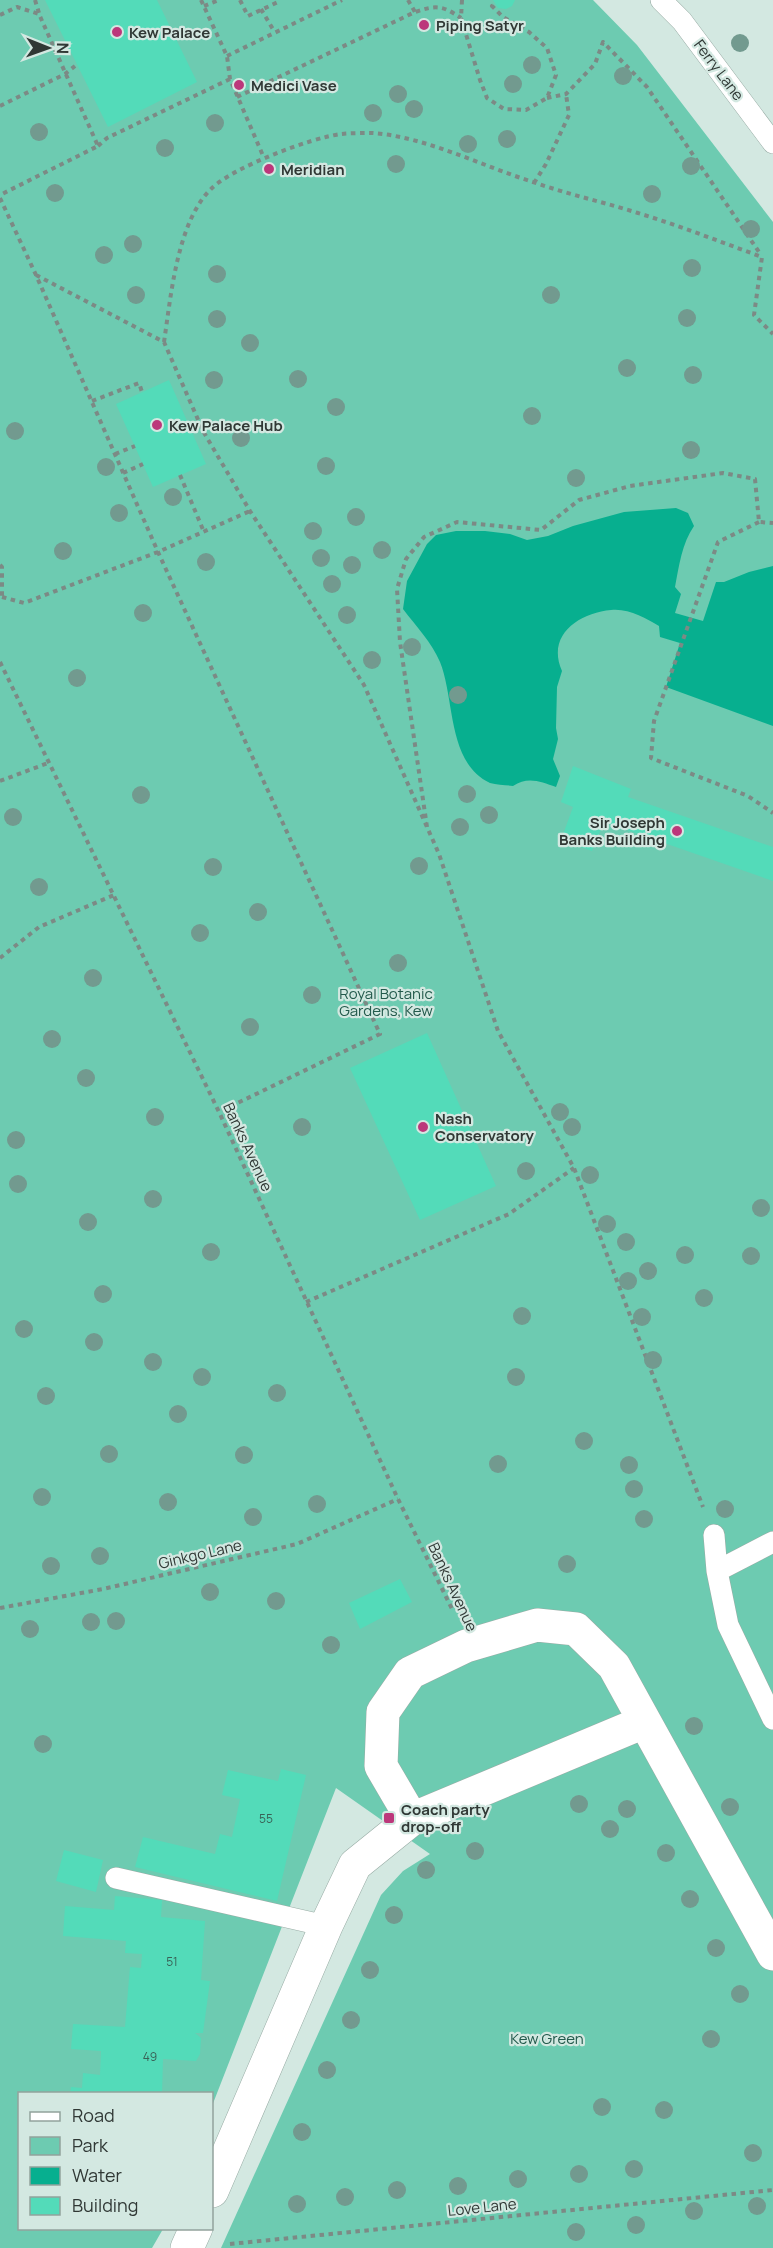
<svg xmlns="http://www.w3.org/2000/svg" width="773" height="2248" font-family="Manrope,sans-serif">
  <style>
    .green { fill: #6dcbb1 }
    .water { fill: #07af8f }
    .building { fill: #53dbb9 }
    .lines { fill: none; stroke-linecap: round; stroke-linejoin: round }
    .service-casing { stroke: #98aca5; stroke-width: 22 }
    .minor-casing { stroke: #98aca5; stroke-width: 34 }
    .path { stroke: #7c8a85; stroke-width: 4; stroke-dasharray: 4.5 4.5; stroke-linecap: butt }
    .service { stroke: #fff; stroke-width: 21 }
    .minor { stroke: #fff; stroke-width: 33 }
    .tree { fill: #729a8f }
    .poi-dot { fill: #bc377b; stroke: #d3e8e1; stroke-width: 2 }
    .labels { text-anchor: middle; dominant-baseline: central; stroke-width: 4.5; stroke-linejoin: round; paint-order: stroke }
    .number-label { font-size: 12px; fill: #396156 }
    .poi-label { font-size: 15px; font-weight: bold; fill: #303835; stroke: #d3e8e1; text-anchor: start }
    .street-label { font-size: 15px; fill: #303835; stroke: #d3e8e1 }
    .park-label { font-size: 15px; fill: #235a4c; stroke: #d3e8e1 }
  </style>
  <rect width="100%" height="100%" fill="#d3e8e1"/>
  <path class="green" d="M0,0H593L637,45L773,222V2248H221L381,1895L403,1871L430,1854L336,1788L212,2106V2094H20V2228L163,2229L152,2248H0Z"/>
  <path class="water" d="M676,508L688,513L694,526C682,543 679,566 675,587L681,594L675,613L703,621L716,582H724L749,572L773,566V726L666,687L680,643L660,637L659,626C646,618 628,608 611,610C579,613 546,635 562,671L557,687L556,728L558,739L553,759L560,776L556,787C541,782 528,776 513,786C507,785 497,785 490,783C447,763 455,699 440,662C432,643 416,626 403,609L407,581L427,544L436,535L456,531H485L510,534L527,540L548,536L573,526L624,512Z"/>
  <path class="building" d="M45,0H157L197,82L108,127Z
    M493,0H515L512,6L506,9L498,8Z
    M169,380L206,464L153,487L116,404Z
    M573,766L631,789L628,797L773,847V881L604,822L592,851L561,840L573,807L561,802Z
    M427,1033L496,1186L420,1220L350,1068Z
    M400,1579L412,1602L360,1629L349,1603Z
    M281,1769L306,1775L277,1901L135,1867L143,1837L215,1854L220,1834L232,1837L240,1799L222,1795L228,1770L278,1781Z
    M64,1850L103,1860L96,1892L56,1881Z
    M115,1896L162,1900L161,1917L205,1921L201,1980L210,1981L203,2033H195L201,2038L200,2054L196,2061L163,2059L162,2094H70L71,2087L82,2088L83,2073L100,2075L101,2051L71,2049L73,2024L125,2027L130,1967L141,1968L142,1954L125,1953L126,1941L63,1936L65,1906L114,1910Z"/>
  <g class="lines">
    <g class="service-casing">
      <path id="service" d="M661,0L682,21L773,143
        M714,1535L717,1571L728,1625L773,1719
        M717,1571L773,1542
        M116,1878L326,1926"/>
    </g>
    <g class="minor-casing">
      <path id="minor" d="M412,1819L381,1766L383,1712L410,1673L466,1646L537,1625L576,1629L614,1666L773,1954
        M212,2191L326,1926L355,1865L412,1819L644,1722
        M187,2248L196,2228"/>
    </g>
    <path class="path" d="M35,0L39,13
      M201,0L227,56L230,79L264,158
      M240,0L248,16L278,2L277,0
      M408,0L415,12
      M462,0L461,18L480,80L487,98L504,109L526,110L547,98L556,75L547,48L529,32L503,17L492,6L495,5
      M204,6L219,0
      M261,9L274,31
      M0,15L17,7L39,14L98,146L0,195
      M227,56L342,0
      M237,97L415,12C436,5 442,5 461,18
      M547,98L566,94L595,64L603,42L647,87L761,255
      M0,106L65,74L75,66
      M98,146L107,138L230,79
      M534,183L546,164L569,115L566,94
      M0,198L36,275L158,552L380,1034L219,1112
      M36,275L164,342L203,431L250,511L364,685L439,854L498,1031L574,1168L703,1507
      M164,342C171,296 177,221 212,188C234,167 310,138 341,134C351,133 363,133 373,133C426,137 482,166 533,182C567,194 603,202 638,213C680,226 721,242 762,257L754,315L773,334
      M92,401L139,383L142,392
      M115,454L135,446
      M123,473L143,464
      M180,475L204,532
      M759,522L718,542L654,721L651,758L748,796L773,813
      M0,565L2,567V596
      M2,597L24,603L158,552L250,511
      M0,662L219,1112L398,1499L453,1611
      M0,781L48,763
      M427,827L400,642L397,589L406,559L424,537L457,522L541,530L579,500L630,486L723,473L755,479L759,522L773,523
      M0,958L39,927L114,895
      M306,1302L509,1214L574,1168
      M0,1608L103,1589L297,1544L398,1499
      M230,2244L773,2190"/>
    <use href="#service" class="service"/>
    <use href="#minor" class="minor"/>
  </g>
  <g class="tree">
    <circle cx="740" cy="43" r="9"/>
    <circle cx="532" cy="65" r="9"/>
    <circle cx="623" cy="76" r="9"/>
    <circle cx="513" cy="84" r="9"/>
    <circle cx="398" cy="94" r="9"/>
    <circle cx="414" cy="109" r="9"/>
    <circle cx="373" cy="113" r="9"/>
    <circle cx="215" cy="123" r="9"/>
    <circle cx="39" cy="132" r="9"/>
    <circle cx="507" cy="139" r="9"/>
    <circle cx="468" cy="144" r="9"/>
    <circle cx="165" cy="148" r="9"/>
    <circle cx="396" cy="164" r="9"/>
    <circle cx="691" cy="166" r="9"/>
    <circle cx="55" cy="193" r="9"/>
    <circle cx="652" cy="194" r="9"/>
    <circle cx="751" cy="229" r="9"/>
    <circle cx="133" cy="244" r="9"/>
    <circle cx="104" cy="255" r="9"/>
    <circle cx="692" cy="268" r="9"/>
    <circle cx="217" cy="274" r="9"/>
    <circle cx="136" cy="295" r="9"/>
    <circle cx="551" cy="295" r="9"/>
    <circle cx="687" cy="318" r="9"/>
    <circle cx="217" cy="319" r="9"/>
    <circle cx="250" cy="343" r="9"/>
    <circle cx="627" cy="368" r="9"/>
    <circle cx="693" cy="375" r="9"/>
    <circle cx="298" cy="379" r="9"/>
    <circle cx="214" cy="380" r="9"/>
    <circle cx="336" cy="407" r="9"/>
    <circle cx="532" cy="416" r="9"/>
    <circle cx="15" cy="431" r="9"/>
    <circle cx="241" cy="438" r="9"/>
    <circle cx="691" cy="450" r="9"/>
    <circle cx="326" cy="466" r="9"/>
    <circle cx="106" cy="467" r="9"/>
    <circle cx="576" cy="478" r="9"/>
    <circle cx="173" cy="497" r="9"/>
    <circle cx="119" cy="513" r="9"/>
    <circle cx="356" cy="517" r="9"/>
    <circle cx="313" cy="531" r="9"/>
    <circle cx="382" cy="550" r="9"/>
    <circle cx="63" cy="551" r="9"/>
    <circle cx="321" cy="558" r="9"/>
    <circle cx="206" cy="562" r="9"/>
    <circle cx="352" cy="565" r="9"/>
    <circle cx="332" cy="584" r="9"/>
    <circle cx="143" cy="613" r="9"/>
    <circle cx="347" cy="615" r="9"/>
    <circle cx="412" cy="647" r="9"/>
    <circle cx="372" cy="660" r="9"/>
    <circle cx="77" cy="678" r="9"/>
    <circle cx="458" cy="695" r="9"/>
    <circle cx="467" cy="794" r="9"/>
    <circle cx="141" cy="795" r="9"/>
    <circle cx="489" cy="815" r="9"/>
    <circle cx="13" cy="817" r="9"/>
    <circle cx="460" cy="827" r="9"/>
    <circle cx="419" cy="866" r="9"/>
    <circle cx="213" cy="867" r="9"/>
    <circle cx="39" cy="887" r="9"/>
    <circle cx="258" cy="912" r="9"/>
    <circle cx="200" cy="933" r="9"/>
    <circle cx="398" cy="963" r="9"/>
    <circle cx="93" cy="978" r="9"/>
    <circle cx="312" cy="995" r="9"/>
    <circle cx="250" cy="1027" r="9"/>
    <circle cx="52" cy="1039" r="9"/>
    <circle cx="86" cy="1078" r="9"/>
    <circle cx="560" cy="1112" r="9"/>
    <circle cx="155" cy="1117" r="9"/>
    <circle cx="302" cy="1127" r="9"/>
    <circle cx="572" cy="1127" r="9"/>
    <circle cx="16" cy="1140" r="9"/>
    <circle cx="526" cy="1171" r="9"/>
    <circle cx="590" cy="1175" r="9"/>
    <circle cx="18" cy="1184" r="9"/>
    <circle cx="153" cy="1199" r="9"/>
    <circle cx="761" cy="1208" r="9"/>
    <circle cx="88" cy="1222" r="9"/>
    <circle cx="607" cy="1224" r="9"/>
    <circle cx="626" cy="1242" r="9"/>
    <circle cx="211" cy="1252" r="9"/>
    <circle cx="685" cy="1255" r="9"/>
    <circle cx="751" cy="1256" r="9"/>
    <circle cx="648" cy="1271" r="9"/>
    <circle cx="628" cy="1281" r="9"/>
    <circle cx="103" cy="1294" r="9"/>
    <circle cx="704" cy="1298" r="9"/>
    <circle cx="522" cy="1316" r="9"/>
    <circle cx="642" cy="1317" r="9"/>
    <circle cx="24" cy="1329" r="9"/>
    <circle cx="94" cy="1342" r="9"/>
    <circle cx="653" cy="1360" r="9"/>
    <circle cx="153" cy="1362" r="9"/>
    <circle cx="202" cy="1377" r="9"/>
    <circle cx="516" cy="1377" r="9"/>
    <circle cx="277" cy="1393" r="9"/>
    <circle cx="46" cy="1396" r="9"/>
    <circle cx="178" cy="1414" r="9"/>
    <circle cx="584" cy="1441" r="9"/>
    <circle cx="109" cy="1454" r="9"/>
    <circle cx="244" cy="1455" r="9"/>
    <circle cx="498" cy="1464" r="9"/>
    <circle cx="629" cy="1465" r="9"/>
    <circle cx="634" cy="1489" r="9"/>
    <circle cx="42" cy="1497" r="9"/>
    <circle cx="168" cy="1502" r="9"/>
    <circle cx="317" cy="1504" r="9"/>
    <circle cx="725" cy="1509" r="9"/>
    <circle cx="253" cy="1517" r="9"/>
    <circle cx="644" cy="1519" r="9"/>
    <circle cx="100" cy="1556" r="9"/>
    <circle cx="567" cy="1564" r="9"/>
    <circle cx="51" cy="1566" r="9"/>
    <circle cx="210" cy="1592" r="9"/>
    <circle cx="276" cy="1601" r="9"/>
    <circle cx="116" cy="1621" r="9"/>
    <circle cx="91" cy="1622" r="9"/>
    <circle cx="30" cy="1629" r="9"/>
    <circle cx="331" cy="1645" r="9"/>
    <circle cx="694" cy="1726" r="9"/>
    <circle cx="43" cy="1744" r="9"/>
    <circle cx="579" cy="1804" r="9"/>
    <circle cx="730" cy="1807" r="9"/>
    <circle cx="627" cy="1809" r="9"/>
    <circle cx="610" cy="1829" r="9"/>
    <circle cx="475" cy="1851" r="9"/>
    <circle cx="666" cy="1853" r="9"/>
    <circle cx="426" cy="1870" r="9"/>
    <circle cx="690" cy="1899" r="9"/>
    <circle cx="394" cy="1915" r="9"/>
    <circle cx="716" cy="1948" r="9"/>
    <circle cx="370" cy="1970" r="9"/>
    <circle cx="740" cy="1994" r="9"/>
    <circle cx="351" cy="2020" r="9"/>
    <circle cx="711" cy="2039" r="9"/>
    <circle cx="327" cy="2070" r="9"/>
    <circle cx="602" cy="2107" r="9"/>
    <circle cx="664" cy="2110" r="9"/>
    <circle cx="302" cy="2132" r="9"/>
    <circle cx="753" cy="2153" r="9"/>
    <circle cx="634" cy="2169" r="9"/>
    <circle cx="579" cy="2174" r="9"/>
    <circle cx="518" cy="2179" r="9"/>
    <circle cx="458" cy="2186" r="9"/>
    <circle cx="397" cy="2190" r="9"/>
    <circle cx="345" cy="2197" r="9"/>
    <circle cx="297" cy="2204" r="9"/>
    <circle cx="757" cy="2206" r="9"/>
    <circle cx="694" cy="2211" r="9"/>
    <circle cx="636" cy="2225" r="9"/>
    <circle cx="576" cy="2232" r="9"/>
  </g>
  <g class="poi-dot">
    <circle cx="424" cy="25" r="6"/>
    <circle cx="117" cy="32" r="6"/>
    <circle cx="239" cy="85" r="6"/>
    <circle cx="269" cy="169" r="6"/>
    <circle cx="157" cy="425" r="6"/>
    <circle cx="677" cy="831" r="6"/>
    <circle cx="423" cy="1127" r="6"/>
    <rect x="383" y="1812" width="12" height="12" rx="3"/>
  </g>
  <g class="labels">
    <g class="number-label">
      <text x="266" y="1818">55</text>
      <text x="172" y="1961">51</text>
      <text x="150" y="2056">49</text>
    </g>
    <g class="poi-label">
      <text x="436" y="25">Piping Satyr</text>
      <text x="129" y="32">Kew Palace</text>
      <text x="251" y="85">Medici Vase</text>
      <text x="281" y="169">Meridian</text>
      <text x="169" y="425">Kew Palace Hub</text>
      <text x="665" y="822" text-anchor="end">Sir Joseph<tspan x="665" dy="17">Banks Building</tspan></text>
      <text x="435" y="1118">Nash<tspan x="435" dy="17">Conservatory</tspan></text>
      <text x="401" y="1809">Coach party<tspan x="401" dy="17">drop-off</tspan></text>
    </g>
    <g class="street-label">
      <text transform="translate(719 70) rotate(53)">Ferry Lane</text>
      <text transform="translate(248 1147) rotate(65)">Banks Avenue</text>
      <text transform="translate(200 1554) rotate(-13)">Ginkgo Lane</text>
      <text transform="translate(453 1587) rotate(65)">Banks Avenue</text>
      <text transform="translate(482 2207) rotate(-6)">Love Lane</text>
    </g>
    <g class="park-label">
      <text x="386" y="993">Royal Botanic<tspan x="386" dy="17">Gardens, Kew</tspan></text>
      <text x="547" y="2038">Kew Green</text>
    </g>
  </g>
  <rect x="18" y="2092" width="195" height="138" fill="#d3e8e1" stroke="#92a29c" stroke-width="1.5"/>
  <rect x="30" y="2112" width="30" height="9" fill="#ffffff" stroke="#92a29c" stroke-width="1.5"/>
  <text x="72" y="2122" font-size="18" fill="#303835">Road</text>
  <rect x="30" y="2137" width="30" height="18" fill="#6dcbb1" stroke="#92a29c" stroke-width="1.5"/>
  <text x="72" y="2152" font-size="18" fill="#303835">Park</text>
  <rect x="30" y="2167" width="30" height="18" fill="#07af8f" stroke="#92a29c" stroke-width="1.5"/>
  <text x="72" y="2182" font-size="18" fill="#303835">Water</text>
  <rect x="30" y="2197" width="30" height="18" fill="#53dbb9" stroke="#92a29c" stroke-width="1.5"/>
  <text x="72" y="2212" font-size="18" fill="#303835">Building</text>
  <g transform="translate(48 48) rotate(91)" stroke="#d3e8e1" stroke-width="4.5" paint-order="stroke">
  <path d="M0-4.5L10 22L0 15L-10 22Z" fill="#303835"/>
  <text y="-9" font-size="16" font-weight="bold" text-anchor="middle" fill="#303835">N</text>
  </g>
</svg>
